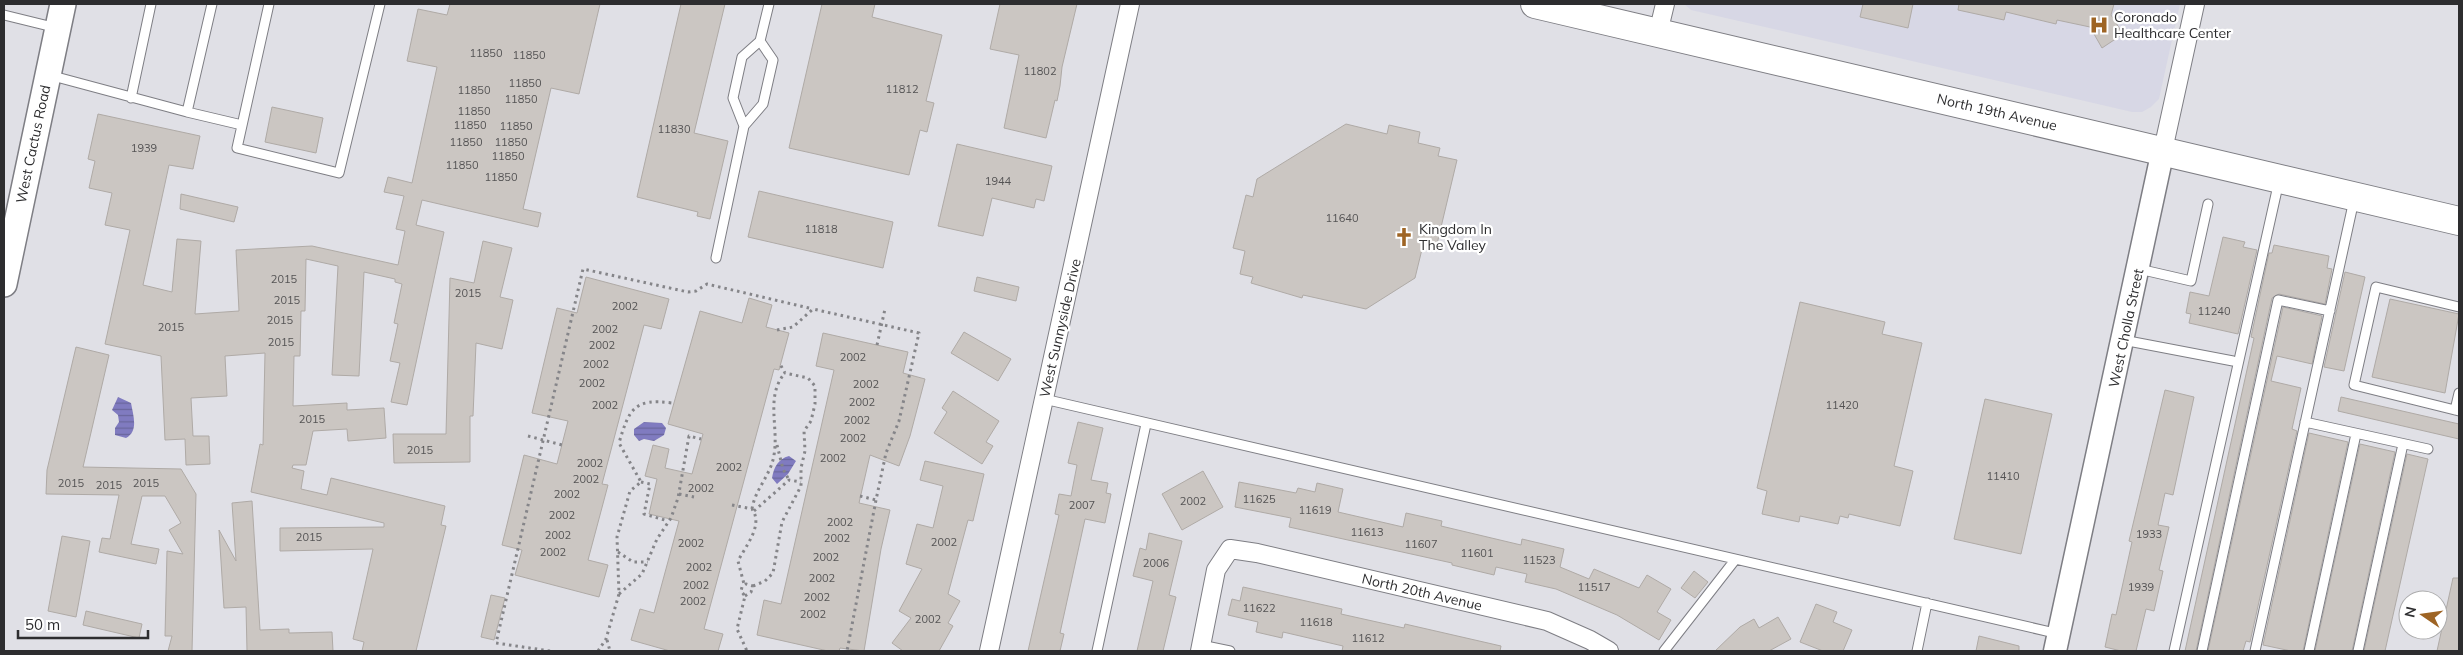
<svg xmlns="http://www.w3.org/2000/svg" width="2463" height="655" font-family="Mulish,sans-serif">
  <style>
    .built { fill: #d7d7e5 }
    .water { fill: url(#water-rules) }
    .building { fill: #cbc6c2; stroke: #afaaa6 }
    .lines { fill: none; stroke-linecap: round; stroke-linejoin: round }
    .service-casing { stroke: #7e7e84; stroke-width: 11 }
    .minor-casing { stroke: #7e7e84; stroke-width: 20 }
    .tertiary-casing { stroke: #7e7e84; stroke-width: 25 }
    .secondary-casing { stroke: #7e7e84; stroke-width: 28 }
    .primary-casing { stroke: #7e7e84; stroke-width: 30 }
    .path { stroke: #858589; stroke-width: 3; stroke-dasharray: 2.5 4; stroke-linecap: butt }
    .service { stroke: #fff; stroke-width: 9 }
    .minor { stroke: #fff; stroke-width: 18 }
    .tertiary { stroke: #fff; stroke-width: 22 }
    .secondary { stroke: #fff; stroke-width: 25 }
    .primary { stroke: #fff; stroke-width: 28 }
    .labels { text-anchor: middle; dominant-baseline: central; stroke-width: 4.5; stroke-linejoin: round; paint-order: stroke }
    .number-label { font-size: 11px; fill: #545354 }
    .poi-label { font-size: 14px; fill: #2d2d2f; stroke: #fff; text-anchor: start }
    .street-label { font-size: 14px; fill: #2d2d2f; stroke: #fff }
  </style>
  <defs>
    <pattern id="water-rules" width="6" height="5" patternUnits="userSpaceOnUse" patternTransform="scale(1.25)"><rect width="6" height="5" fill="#807bc0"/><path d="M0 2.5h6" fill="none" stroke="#69659c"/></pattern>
  </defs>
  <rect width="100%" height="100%" fill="#e0e0e6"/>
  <path class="built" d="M1684,4H2180L2159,99L2151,107L2142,112H2132L1691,10Z"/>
  <path class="water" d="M118,397L131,403C133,415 139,431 126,438L115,435V428L119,422L118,415L112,410Z
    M644,422L662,423L666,428L664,435L654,441L644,439L639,441L634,435V429Z
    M789,456L796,461L788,474L777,484L772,478C774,467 778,459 789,456Z"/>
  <path class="building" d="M450,4H600L579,94L551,88L523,209L541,213L538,227L422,200L416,225L444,232L407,405L391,402L400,363L390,361L398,324L394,323L402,284L395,282V279L364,272L359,376L332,375L338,266L306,259L305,311H301L300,356H294L293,406L347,403V410L384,408L386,438L348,441L347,429L313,431L306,465H293L292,468L304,471L301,489L327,495L331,478L445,506L441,525L446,526L416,651H362L364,642L353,639L373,549L280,551V528L384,527V523L251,492L260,444L263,445L265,353L225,356L227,396L191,398L193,436H209L210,464L186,465L185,439L165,440L161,356L105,344L130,230L105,225L112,193L89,188L95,161L88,159L98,114L200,136L193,169L169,165L143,285L172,292L177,239L201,241L195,314L239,311L236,250L312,246L398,265L405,231L396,229L404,196L384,192L388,177L412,183L437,67L407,61L418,9L447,15Z
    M681,4H725L694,133L728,141L710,219L697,216L698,212L637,197Z
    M822,4H875L872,17L942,35L926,101L934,103L927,132L920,130L909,175L789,148Z
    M1000,4H1077L1062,67L1060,86L1057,101L1055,100L1046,138L1004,128L1019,55L990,49Z
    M1863,4H1913L1908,28L1860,17Z
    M1959,4H2114L2111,15L2123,34L2102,48L2090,27L2057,20L2056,24L2006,12L2004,20L1958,10Z
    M272,107L323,118L316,153L265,142Z
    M1346,124L1387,134L1389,125L1420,132L1418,143L1440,148L1438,156L1457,160L1437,244L1424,241L1415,278L1366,309L1303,295L1302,298L1251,283L1253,277L1240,274L1245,251L1233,248L1246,195L1253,197L1257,179Z
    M957,144L1052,166L1044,201L1036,199L1034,208L992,198L983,236L938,226Z
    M759,191L893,222L883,268L748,237Z
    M181,194L238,207L234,222L180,209Z
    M2223,237L2245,242L2243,247L2257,250L2238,334L2189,323L2191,314L2186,313L2190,292L2209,296Z
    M483,241L512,248L500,297L513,300L502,349L476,343L473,416H470V462L394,463L393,434H446L450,278L474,283Z
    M2274,245L2329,256L2327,268L2332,269L2325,304L2279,294L2272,298L2196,651H2185L2254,338L2251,337L2269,253H2272Z
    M2345,272L2365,277L2344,371L2324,367Z
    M586,277L669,299L661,329L644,325L602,484L608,485L588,560L608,565L599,597L515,575L522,550L502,545L524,455L557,464L568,421L532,413L557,308L577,313Z
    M977,277L1019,287L1016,301L974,291Z
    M749,298L772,305L766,327L789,333L779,370L774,369L704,629L723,634L718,651H670L631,640L640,609L654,613L679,521L649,514L657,479L645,476L653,445L669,449L665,468L692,474L703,434L668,424L700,311L742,323Z
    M2390,299L2459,314L2445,393L2372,377Z
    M1800,302L1885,322L1882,334L1922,343L1894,466L1913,471L1900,526L1849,514L1848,518L1840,516L1838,524L1800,516L1799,522L1762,514L1767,491L1757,488Z
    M2283,307L2322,316L2312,364L2277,356L2271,381L2301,388L2292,429L2297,431L2250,642L2246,641L2243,651H2208Z
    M964,332L1011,359L998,381L951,353Z
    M823,333L908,352L903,373L925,379L910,436L899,466L870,455L859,503L890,510L881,549L864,651L840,648L839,651H828L757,635L764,600L781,604L834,370L816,366Z
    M76,347L109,355L83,467L181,469L196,494L192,651H168L172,636H165L167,551L183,554L169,530L181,523L165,496H142L131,544L159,549L156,564L99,552L102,538L110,539L119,495L46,494L47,470Z
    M2165,390L2194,397L2173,495L2165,493L2158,525L2169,527L2159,570L2163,571L2154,611L2146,609L2136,651H2121L2105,647L2112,614L2116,615L2132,542L2129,541Z
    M953,391L999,421L986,442L993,446L982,464L934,433L947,412L942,408Z
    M2341,397L2459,424V439L2338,411Z
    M1985,399L2052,414L2021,554L1954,539Z
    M1078,422L1103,428L1091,480L1108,483L1106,493L1111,494L1105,523L1085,519L1060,633L1064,634L1060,651H1028L1059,515L1055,514L1059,494L1071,496L1077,465L1068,463Z
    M2309,433L2348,442L2303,651H2291L2263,645Z
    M2360,444L2395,452L2352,651H2315Z
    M2407,454L2428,459L2385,651H2364Z
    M925,461L984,474L973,521L968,520L948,594L960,601L948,623L953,626L939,651H903L892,643L911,618L899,611L922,569L906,564L917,524L933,528L943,486L920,480Z
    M1203,471L1223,507L1182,530L1162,494Z
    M1239,482L1296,493L1298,488L1315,492L1317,483L1343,489L1338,512L1403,527L1406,513L1442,521L1441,526L1521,545L1522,539L1564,549L1560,567L1589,579L1594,569L1639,588L1647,575L1671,589L1657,612L1671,620L1659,640L1617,615L1556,589L1525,582L1527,574L1496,567L1494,575L1452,565V563L1289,527L1291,518L1235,507Z
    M252,501L260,630L289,629V633L332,632L333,651H247L246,607L224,608L219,530L236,561L232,503Z
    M1149,533L1182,541L1169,595L1176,597L1163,651H1137L1153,581L1133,576L1140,548L1146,550Z
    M62,536L90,541L76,617L48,611Z
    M1694,571L1708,582L1695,598L1681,588Z
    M2453,578H2459V651H2437Z
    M1243,587L1342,609L1341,614L1404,628L1405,624L1501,646L1500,651H1342L1343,646L1283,632L1282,638L1256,632L1258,622L1228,615L1232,599L1240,601Z
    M491,595L505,598L494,640L481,637Z
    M1816,604L1837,612L1833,622L1852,630L1843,651H1823L1800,642Z
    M86,611L142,624L139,638L83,625Z
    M1778,617L1791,639L1769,651H1715L1740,627L1754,619L1759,628Z
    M1979,636L2019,646V651H1976Z"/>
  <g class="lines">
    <g class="service-casing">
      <path id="service" d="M269,4L237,148L339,173L380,4
        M4,15L57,28
        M49,75L187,112L212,4
        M131,98L151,4
        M187,112L242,125
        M744,126L733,98L742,57L760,41L769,4
        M716,258L744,126L763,104L773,60L760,41
        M2139,269L2191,281L2208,204
        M2459,307L2376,287L2354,385L2459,411
        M2123,340L2233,361
        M1044,399L2059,634
        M2455,410L2459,393
        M2305,422L2428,449
        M1201,645L1230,651
        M1097,651L1146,424
        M1664,651L1735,560
        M1917,651L1927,603
        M2174,651L2279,181
        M2202,651L2278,300L2330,311
        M2255,651L2354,200
        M2309,651L2356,434
        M2358,651L2403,444"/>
    </g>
    <g class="minor-casing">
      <path id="minor" d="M1658,33L1665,4
        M2163,150L2195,4
        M989,651L1130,4
        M1200,651L1216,570L1230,549L1257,553L1547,621L1590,640L1609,651"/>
    </g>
    <g class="tertiary-casing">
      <path id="tertiary" d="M2055,651L2163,150"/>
    </g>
    <g class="secondary-casing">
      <path id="secondary" d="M4,284L63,4"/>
    </g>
    <g class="primary-casing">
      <path id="primary" d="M1535,4L2459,221"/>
    </g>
    <path class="path" d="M777,330L793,327L813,309L919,333L899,421L886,453L876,500L847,651
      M877,345L885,309
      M528,436L562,445
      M777,445L783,469L789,480
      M641,482L650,484L644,514L668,521
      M679,494L694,497
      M860,496L876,500
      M732,505L752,509C764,525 745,547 738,561L744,584
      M752,509C755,489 771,475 774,455C779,427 765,396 785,373
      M754,511L789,480L801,482
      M618,552L633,562H648
      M753,586L765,581L773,573L782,522L801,486V468L805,451L804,431L811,421L815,404V386L808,378L785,373L780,364
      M619,594L642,574L657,539L671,518L678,498L689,436L701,439
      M745,596L751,592L753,586L746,584L742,587L741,591L745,596L737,629L747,651
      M607,640L610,651
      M550,651L496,643L583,269L688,292L696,291L707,284L813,309
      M598,651L606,639L619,594L617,537L630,491L641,482L619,443C629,409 634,398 672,403"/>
    <use href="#service" class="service"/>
    <use href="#minor" class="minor"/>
    <use href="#tertiary" class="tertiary"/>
    <use href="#secondary" class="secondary"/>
    <use href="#primary" class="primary"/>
  </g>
  <defs>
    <g id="hospital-bare" transform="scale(1.5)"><path d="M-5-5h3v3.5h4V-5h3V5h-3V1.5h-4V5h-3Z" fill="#9e6424" stroke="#fff" stroke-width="2.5" paint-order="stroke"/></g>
    <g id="church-bare" transform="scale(1.5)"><path d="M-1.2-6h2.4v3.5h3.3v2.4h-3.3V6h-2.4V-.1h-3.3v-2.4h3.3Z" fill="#9e6424" stroke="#fff" stroke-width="2.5" paint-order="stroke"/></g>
  </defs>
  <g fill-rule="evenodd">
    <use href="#hospital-bare" x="2099" y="25"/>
    <use href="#church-bare" x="1404" y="237"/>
  </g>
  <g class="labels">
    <g class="number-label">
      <text x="486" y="53">11850</text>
      <text x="529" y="55">11850</text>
      <text x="1040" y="71">11802</text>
      <text x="525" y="83">11850</text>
      <text x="902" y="89">11812</text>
      <text x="474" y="90">11850</text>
      <text x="521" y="99">11850</text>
      <text x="474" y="111">11850</text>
      <text x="470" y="125">11850</text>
      <text x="516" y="126">11850</text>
      <text x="674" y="129">11830</text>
      <text x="466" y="142">11850</text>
      <text x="511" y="142">11850</text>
      <text x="144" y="148">1939</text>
      <text x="508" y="156">11850</text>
      <text x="462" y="165">11850</text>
      <text x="501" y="177">11850</text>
      <text x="998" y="181">1944</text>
      <text x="1342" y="218">11640</text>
      <text x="821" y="229">11818</text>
      <text x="284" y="279">2015</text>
      <text x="468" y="293">2015</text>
      <text x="287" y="300">2015</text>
      <text x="625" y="306">2002</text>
      <text x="2214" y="311">11240</text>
      <text x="280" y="320">2015</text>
      <text x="171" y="327">2015</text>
      <text x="605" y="329">2002</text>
      <text x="281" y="342">2015</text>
      <text x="602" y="345">2002</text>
      <text x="853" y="357">2002</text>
      <text x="596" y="364">2002</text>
      <text x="592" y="383">2002</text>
      <text x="866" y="384">2002</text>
      <text x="862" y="402">2002</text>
      <text x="605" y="405">2002</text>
      <text x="1842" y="405">11420</text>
      <text x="312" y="419">2015</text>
      <text x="857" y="420">2002</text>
      <text x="853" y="438">2002</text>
      <text x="420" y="450">2015</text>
      <text x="833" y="458">2002</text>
      <text x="590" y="463">2002</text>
      <text x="729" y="467">2002</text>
      <text x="2003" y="476">11410</text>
      <text x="586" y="479">2002</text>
      <text x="71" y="483">2015</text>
      <text x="146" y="483">2015</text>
      <text x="109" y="485">2015</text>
      <text x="701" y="488">2002</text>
      <text x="567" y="494">2002</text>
      <text x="1259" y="499">11625</text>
      <text x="1193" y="501">2002</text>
      <text x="1082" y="505">2007</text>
      <text x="1315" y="510">11619</text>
      <text x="562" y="515">2002</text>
      <text x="840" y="522">2002</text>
      <text x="1367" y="532">11613</text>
      <text x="2149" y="534">1933</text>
      <text x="558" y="535">2002</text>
      <text x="309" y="537">2015</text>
      <text x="837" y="538">2002</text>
      <text x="944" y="542">2002</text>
      <text x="691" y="543">2002</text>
      <text x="1421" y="544">11607</text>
      <text x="553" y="552">2002</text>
      <text x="1477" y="553">11601</text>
      <text x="826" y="557">2002</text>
      <text x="1539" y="560">11523</text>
      <text x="1156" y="563">2006</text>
      <text x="699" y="567">2002</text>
      <text x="822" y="578">2002</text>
      <text x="696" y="585">2002</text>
      <text x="1594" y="587">11517</text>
      <text x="2141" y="587">1939</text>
      <text x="817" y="597">2002</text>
      <text x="693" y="601">2002</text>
      <text x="1259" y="608">11622</text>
      <text x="813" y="614">2002</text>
      <text x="928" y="619">2002</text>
      <text x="1316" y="622">11618</text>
      <text x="1368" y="638">11612</text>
    </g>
    <g class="poi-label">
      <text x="2114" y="17">Coronado<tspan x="2114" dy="16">Healthcare Center</tspan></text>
      <text x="1419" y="229">Kingdom In<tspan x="1419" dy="16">The Valley</tspan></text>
    </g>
    <g class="street-label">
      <text transform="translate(1997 112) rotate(13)">North 19th Avenue</text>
      <text transform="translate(33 144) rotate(-78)">West Cactus Road</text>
      <text transform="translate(1060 328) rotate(-77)">West Sunnyside Drive</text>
      <text transform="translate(2126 328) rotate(-78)">West Cholla Street</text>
      <text transform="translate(1422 592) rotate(13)">North 20th Avenue</text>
    </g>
  </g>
  <rect width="2463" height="655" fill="none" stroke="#2d2d2f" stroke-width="10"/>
  <g transform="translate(2423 615) rotate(283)"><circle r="24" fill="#ffffff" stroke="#ababac"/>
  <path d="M0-4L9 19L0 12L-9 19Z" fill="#9e6424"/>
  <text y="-8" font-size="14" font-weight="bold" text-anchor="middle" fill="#2d2d2f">N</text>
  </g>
  <path d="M18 630v8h130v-8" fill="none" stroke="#2d2d2f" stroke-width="2.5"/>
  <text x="25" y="630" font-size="15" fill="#2d2d2f" stroke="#ffffff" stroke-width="4" paint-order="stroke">50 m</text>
</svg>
